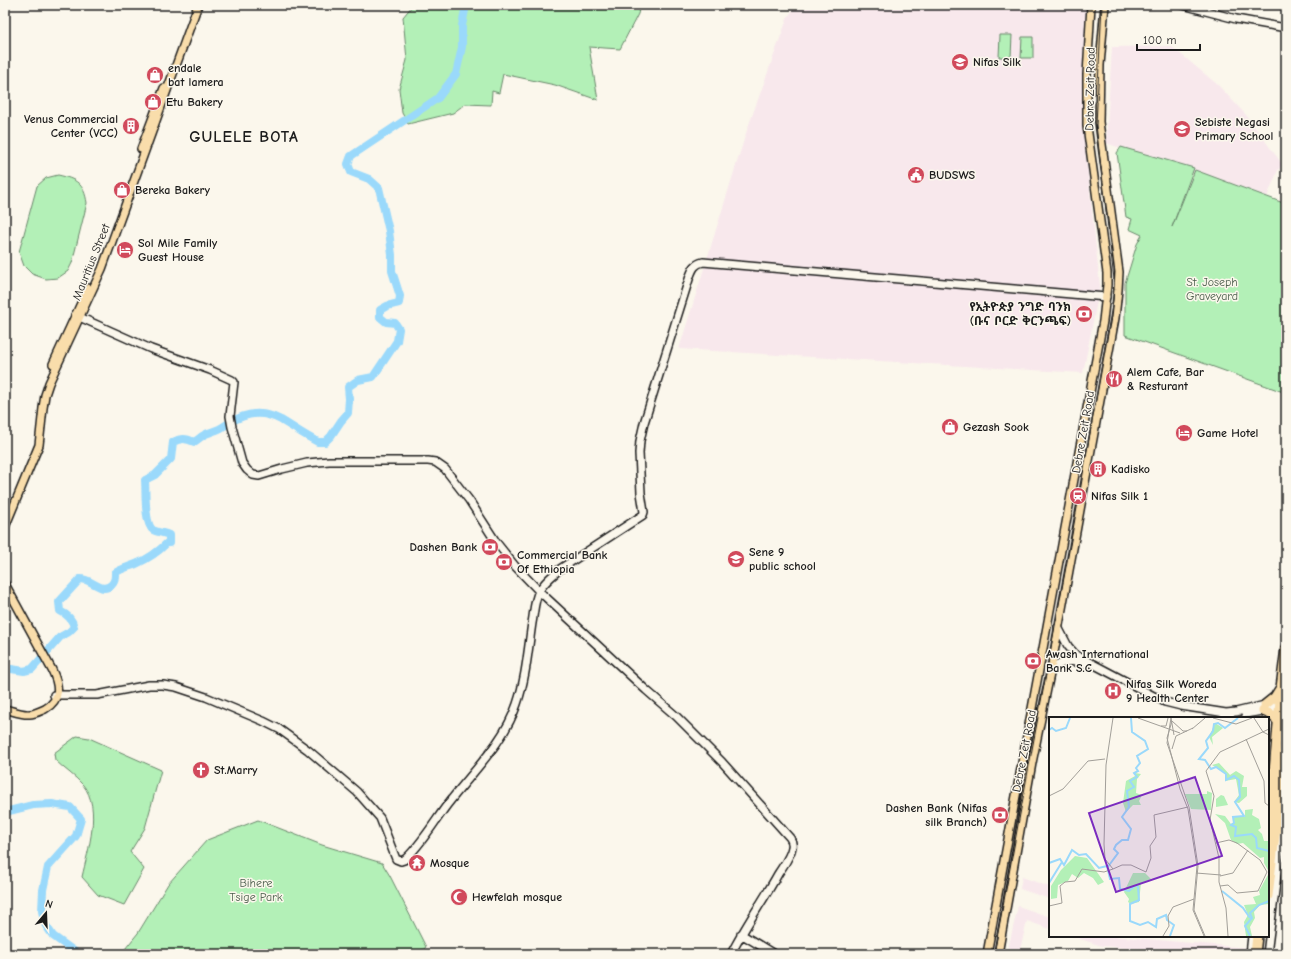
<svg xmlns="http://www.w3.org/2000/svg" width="1291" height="959" font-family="'Comic Neue','Noto Sans Ethiopic',sans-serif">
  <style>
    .built { fill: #f8e8ec }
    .green { fill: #b3f0b7; stroke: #68866a }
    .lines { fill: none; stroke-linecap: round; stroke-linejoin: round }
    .river { stroke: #9ad9fb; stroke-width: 8 }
    .secondary-casing { stroke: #1c1c1c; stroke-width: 10 }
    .primary-casing { stroke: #1c1c1c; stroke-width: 10 }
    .highway-casing { stroke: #1c1c1c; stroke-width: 12 }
    .secondary { stroke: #fbf7ec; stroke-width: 7 }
    .primary { stroke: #f9ddab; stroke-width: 7 }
    .highway { stroke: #f9ddab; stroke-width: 9 }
    .tram { stroke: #1c1c1c; stroke-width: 1 }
    .labels { text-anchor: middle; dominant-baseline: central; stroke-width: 3; stroke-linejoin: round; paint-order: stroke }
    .poi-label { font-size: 12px; font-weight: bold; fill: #1c1c1c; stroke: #fbf7ec; text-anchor: start }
    .street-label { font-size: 12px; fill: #1c1c1c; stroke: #fbf7ec }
    .park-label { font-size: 12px; fill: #495c4a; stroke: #fbf7ec }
    .district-label { font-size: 16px; font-weight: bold; letter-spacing: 1px; fill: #1c1c1c; stroke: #fbf7ec }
    .inset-river { fill: none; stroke: #9ad9fb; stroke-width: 2 }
    .inset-road { fill: none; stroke: #a29f99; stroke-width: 1 }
    .view { fill: #7b2cbf; fill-opacity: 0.15; stroke: #7b2cbf; stroke-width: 2 }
    .inset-edge { fill: none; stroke: #1c1c1c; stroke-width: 2 }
  </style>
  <rect width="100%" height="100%" fill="#fbf7ec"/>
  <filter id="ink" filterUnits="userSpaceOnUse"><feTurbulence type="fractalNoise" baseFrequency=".025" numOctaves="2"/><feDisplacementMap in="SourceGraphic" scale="8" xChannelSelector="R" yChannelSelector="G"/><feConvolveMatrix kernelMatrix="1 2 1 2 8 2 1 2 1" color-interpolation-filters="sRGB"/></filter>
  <g filter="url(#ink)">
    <path class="built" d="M796,5H1087L1083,124L1100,286L1083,373L679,349L747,130L787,19Z
      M1171,46L1218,85L1246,115L1283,165L1278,170L1267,197L1106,143L1112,47Z
      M1022,877L1050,887V899L1020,889Z
      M1018,906L1050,917V929L1027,921L1019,954H1007Z
      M1071,936H1112L1249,948V954H1198L1102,946Z"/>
    <path class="green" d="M413,5H640L638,14L620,49L589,47L598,100L555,85L503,74L499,93L492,91L491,105L465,104L453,113L408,124L402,113L399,89L407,60L403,17Z
      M1000,35H1012L1011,57H999Z
      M1022,37H1033V58H1021Z
      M1121,147L1194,168L1172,227L1195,170L1286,204V393L1125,335V283L1137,244L1142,235L1129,229L1132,219L1126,217L1117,153Z
      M58,175C76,179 84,183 87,203L72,263L68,271L58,278L46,279L32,274L24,266L19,252L37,186L46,178Z
      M77,736L89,738L161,770L145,828L130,852L144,869L124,905L98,895L82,877C88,850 102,808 83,785C74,775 64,769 55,760L54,753Z
      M258,820L322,845L382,863L390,876L426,947L418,954H121L138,933L168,884L207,840Z"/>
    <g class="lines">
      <path class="river" d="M5,668L24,671L32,669L60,637L69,632L74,627C72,619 68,615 60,611L59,602L80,579C93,579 101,594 111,585C115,581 115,578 115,573C122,568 129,567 136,564C148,559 158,552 167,543H169V535C164,533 157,532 153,530C144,524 146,491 145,480L155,475L171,459L173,442C181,438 186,438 194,442C198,440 200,437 204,435C209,432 216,431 221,428C240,415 258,408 281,420C293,427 305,436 318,442H325L331,436L341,421L348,413L349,399L348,387L358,380L373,377L397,341L399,329L395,323L386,322L380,317V310L387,306L399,303L400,296L392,271V255L389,231L379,188L369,179L351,172L348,164L351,156L438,98L456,74L462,47V26L466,5
        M5,812L33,805L52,804L70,807L81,819L76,836L48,867L43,890L42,911L45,924L53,936L78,954"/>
      <g class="secondary-casing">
        <path id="secondary" d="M1183,5L1236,19L1286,28
          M75,315L151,349L210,370L232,380L234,382L230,416L232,427L242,463L247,470L253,475L259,476L282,469L307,463L329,461H428L435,462L445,469L469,500L496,542L515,566L539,591L646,690L676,716L722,762L790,838C792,841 793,843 792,847C791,856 783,866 778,874C763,901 745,926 731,954
          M1058,627L1068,646L1076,655L1165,702L1181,706L1226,713L1236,712L1265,705L1286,704
          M1051,669C1063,661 1073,659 1086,665
          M54,695H97L149,685H163L176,687L206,697L263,721L279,729L308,750L357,792L380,818L396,859L401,861L404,860C419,848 435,821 447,805C471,773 504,743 517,704C526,678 528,650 532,623C534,613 534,601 539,591C544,582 552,576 560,569L643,515L644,512L641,493L639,453L640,441L644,423L690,276C693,268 695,264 703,262L1106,297
          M1245,714L1263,711H1286
          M741,934L774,954
          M1250,954L1252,936
          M1267,954L1280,851L1282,820L1279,811"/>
      </g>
      <g class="primary-casing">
        <path id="primary" d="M141,149L164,88
          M53,364L88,288
          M5,527L39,445L43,408L45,395L49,383L102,269L198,5
          M5,584L52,670C59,685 62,699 45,709C40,711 35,714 30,714C22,715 13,711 5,709
          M987,954L1103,321L1107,285V273L1087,126V75L1091,5
          M998,954L1032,763L1051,669L1115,318L1118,290L1119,272L1099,122L1100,65L1105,5"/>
      </g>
      <g class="highway-casing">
        <path id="highway" d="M1265,705L1275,697L1280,689
          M1263,711L1273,715L1278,722
          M1268,845L1281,688L1286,648
          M1268,896L1286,741
          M1255,954L1257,936"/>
      </g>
      <use href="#secondary" class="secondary"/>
      <use href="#primary" class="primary"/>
      <use href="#highway" class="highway"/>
      <path class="tram" d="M994,954L1079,497L1113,300L1114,279L1096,125L1102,5"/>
    </g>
  </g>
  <defs>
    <g id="university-disc" transform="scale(0.9)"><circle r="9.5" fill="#d1495b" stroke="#fbf7ec"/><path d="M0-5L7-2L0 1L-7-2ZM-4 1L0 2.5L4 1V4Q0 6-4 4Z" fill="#fff"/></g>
    <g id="shop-disc" transform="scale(0.9)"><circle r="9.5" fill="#d1495b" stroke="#fbf7ec"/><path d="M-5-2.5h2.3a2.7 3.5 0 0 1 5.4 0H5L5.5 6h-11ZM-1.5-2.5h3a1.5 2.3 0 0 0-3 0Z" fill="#fff"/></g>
    <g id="building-disc" transform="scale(0.9)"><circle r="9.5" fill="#d1495b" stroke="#fbf7ec"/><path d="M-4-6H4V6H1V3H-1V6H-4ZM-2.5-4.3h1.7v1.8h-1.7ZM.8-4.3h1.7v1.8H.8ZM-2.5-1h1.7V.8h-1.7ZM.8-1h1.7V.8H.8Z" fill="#fff"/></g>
    <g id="school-disc" transform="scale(0.9)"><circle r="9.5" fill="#d1495b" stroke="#fbf7ec"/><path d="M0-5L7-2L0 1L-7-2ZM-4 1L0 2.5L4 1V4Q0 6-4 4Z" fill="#fff"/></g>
    <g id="civic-disc" transform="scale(0.9)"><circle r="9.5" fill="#d1495b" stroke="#fbf7ec"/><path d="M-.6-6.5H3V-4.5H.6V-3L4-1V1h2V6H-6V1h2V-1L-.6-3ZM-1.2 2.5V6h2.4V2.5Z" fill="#fff"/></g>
    <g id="hotel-disc" transform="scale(0.9)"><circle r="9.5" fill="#d1495b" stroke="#fbf7ec"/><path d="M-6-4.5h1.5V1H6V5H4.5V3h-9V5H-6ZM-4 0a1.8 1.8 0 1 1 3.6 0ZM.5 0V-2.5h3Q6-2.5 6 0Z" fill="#fff"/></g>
    <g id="bank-disc" transform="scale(0.9)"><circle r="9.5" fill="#d1495b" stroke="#fbf7ec"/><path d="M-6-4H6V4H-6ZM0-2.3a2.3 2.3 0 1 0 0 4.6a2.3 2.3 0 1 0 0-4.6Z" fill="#fff"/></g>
    <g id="restaurant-disc" transform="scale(0.9)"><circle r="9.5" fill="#d1495b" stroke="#fbf7ec"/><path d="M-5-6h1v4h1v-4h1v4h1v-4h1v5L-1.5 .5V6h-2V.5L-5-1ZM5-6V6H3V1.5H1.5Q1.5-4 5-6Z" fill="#fff"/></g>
    <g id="station-disc" transform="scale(0.9)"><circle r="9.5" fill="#d1495b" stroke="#fbf7ec"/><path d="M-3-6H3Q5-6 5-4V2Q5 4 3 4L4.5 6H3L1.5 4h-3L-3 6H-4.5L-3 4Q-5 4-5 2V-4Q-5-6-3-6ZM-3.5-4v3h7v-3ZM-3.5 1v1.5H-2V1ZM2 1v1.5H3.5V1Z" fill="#fff"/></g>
    <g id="hospital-disc" transform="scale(0.9)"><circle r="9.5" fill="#d1495b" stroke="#fbf7ec"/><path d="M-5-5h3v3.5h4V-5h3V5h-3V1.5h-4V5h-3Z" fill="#fff"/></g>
    <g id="church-disc" transform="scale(0.9)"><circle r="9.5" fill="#d1495b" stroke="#fbf7ec"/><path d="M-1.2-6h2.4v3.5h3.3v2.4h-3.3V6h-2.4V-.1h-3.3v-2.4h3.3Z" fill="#fff"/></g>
    <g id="temple-disc" transform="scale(0.9)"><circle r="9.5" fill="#d1495b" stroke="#fbf7ec"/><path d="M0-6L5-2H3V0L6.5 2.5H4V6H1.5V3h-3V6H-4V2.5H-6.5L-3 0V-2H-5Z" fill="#fff"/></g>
    <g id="mosque-disc" transform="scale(0.9)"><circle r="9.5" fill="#d1495b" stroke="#fbf7ec"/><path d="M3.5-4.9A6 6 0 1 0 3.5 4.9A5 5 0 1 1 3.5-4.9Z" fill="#fff"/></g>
  </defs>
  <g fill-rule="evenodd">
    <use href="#university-disc" x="960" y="62"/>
    <use href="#shop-disc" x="155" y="75"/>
    <use href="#shop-disc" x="153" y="102"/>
    <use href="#building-disc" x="131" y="126"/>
    <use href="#school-disc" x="1182" y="129"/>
    <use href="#civic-disc" x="916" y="175"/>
    <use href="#shop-disc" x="122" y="190"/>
    <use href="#hotel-disc" x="125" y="250"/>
    <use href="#bank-disc" x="1084" y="314"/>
    <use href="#restaurant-disc" x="1114" y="379"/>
    <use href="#shop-disc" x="950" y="427"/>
    <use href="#hotel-disc" x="1184" y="433"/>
    <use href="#building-disc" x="1098" y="469"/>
    <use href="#station-disc" x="1078" y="496"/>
    <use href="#bank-disc" x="490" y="547"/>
    <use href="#school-disc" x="736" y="559"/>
    <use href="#bank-disc" x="504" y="562"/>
    <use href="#bank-disc" x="1033" y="661"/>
    <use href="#hospital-disc" x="1113" y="691"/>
    <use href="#church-disc" x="201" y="770"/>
    <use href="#bank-disc" x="1000" y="815"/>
    <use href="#temple-disc" x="417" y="863"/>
    <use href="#mosque-disc" x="459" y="897"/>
  </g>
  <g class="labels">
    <g class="poi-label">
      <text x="973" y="62">Nifas Silk</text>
      <text x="168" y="68">endale<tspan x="168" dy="14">bat lamera</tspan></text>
      <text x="166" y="102">Etu Bakery</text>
      <text x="118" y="119" text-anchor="end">Venus Commercial<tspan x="118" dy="14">Center (VCC)</tspan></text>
      <text x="1195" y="122">Sebiste Negasi<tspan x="1195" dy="14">Primary School</tspan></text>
      <text x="929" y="175">BUDSWS</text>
      <text x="135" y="190">Bereka Bakery</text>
      <text x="138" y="243">Sol Mile Family<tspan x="138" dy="14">Guest House</tspan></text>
      <text x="1071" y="307" text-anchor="end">የኢትዮጵያ ንግድ ባንክ<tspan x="1071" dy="14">(ቡና ቦርድ ቅርንጫፍ)</tspan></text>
      <text x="1127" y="372">Alem Cafe, Bar<tspan x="1127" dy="14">&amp; Resturant</tspan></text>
      <text x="963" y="427">Gezash Sook</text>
      <text x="1197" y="433">Game Hotel</text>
      <text x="1111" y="469">Kadisko</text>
      <text x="1091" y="496">Nifas Silk 1</text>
      <text x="477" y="547" text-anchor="end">Dashen Bank</text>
      <text x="749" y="552">Sene 9<tspan x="749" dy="14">public school</tspan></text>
      <text x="517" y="555">Commercial Bank<tspan x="517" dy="14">Of Ethiopia</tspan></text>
      <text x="1046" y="654">Awash International<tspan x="1046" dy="14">Bank S.C</tspan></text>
      <text x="1126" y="684">Nifas Silk Woreda<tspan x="1126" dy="14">9 Health Center</tspan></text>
      <text x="214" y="770">St.Marry</text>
      <text x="987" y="808" text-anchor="end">Dashen Bank (Nifas<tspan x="987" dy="14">silk Branch)</tspan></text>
      <text x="430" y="863">Mosque</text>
      <text x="472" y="897">Hewfelah mosque</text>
    </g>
    <g class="street-label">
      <text transform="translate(1090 89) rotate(-89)">Debre Zeit Road</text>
      <text transform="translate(91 262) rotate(-68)">Mauritius Street</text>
      <text transform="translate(1083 432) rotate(-80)">Debre Zeit Road</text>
      <text transform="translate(1024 751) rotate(-79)">Debre Zeit Road</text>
    </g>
    <g class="park-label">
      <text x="1212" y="282">St. Joseph<tspan x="1212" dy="14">Graveyard</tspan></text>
      <text x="256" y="883">Bihere<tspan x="256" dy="14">Tsige Park</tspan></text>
    </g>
    <g class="district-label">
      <text x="244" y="137">GULELE BOTA</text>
    </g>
  </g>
  <g transform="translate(1049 717)">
    <rect width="220" height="220" fill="#fbf7ec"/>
    <path d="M166,6L174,11L163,20L164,28L160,20ZM170,46L181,58L187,54L195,59L193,70H198V79L190,86L185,85L190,78L187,62L176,64L178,57L163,48ZM86,56L92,57L88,62L87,76L93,78L90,84L92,88H84L77,95L74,86L77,64L86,59ZM158,74L163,76L162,93L142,92L136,77H158ZM172,78L175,79L179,88L167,90V82ZM204,92L203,98L210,102L212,111L209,113L213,117L215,124H220V155L215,146V140L211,141L194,126L188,127L182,123L176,106L166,97L176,99L182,107L185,105L184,100H196V93ZM26,139L38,141L55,165L49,168L44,161L35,156L29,161L23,157L19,164L9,168L8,181L2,182V169L12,153ZM84,156H96L102,162L92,166L90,185L82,187L79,185L80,182L75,175ZM220,156V187L211,188L205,195L206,201L201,210L203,219H197L195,205L199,198L195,188L207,187L204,180L211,178L210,174Z" fill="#b3f0b7"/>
    <path class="inset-river" d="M189,1L176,11L169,6L165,7L164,14L157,24L159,31L150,42L156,43L162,52L167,50L177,57V63L185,59L190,63L191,80L186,85L195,99L184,100L185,106L182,108L187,110L186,119L203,117L207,121L208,131L220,134M0,13L3,11L7,14L17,11L21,1M0,146L11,142L15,148L23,133L30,138L37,137L50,151L58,149L61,162L70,161L71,172L80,174L87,168L89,170L90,183L81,187V204L91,208L99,205L107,210L108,202L117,198L118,203L125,208L121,219M58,151L69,136L65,132L67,128L73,123H79L82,112L73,100L80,90L78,74L85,70L81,64L88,60L85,56L89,54L87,51L91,46L88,39L99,32L96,24L83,15L82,1M0,166L13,145M173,174L194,191L201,201M201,219L196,209L203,201L201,196L210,188L220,184"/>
    <path class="inset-road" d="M89,1L131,16M122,1L125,18M122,1L118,26L140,90L149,149L145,193L156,219M164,1L187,7L203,1M205,1L214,15L220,18M112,9H117L119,1M143,12L156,1M138,14H134L123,4L118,21L131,72L139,92L148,149L144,193L155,219M197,22L215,64L216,86L220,89M123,32L127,19L144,11M0,79L14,72L39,44L56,42M167,126L180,123L188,126L211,143L218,155L209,174L188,176L179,168L171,169M64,152L73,148H82L97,155L102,141L101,129L107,120L105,98L139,90M147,156L172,158M171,159L184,156L199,133M0,189L13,186L11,169L16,165L26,164L33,152L55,155L64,152L56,142L55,127L57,48L64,1M114,219L120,209L119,199L124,190L145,182M179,219L177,191L170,165V141L161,103L165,79L157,54L171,35L220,12"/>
    <path class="view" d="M146,60L173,139L67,175L40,96Z"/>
    <rect width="220" height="220" class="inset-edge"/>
  </g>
  <rect width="1291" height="959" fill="none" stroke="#fbf7ec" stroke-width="20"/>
  <rect x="10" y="10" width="1271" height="939" fill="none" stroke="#1c1c1c" stroke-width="1.5" filter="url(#ink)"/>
  <g transform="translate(46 913) rotate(19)" stroke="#fbf7ec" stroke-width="3" paint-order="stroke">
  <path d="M0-3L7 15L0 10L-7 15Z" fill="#1c1c1c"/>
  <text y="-6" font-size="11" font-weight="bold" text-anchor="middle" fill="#1c1c1c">N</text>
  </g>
  <path d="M1137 44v6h63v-6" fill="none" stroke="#1c1c1c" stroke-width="2"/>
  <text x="1143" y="44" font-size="12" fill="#1c1c1c" stroke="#fbf7ec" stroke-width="3" paint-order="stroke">100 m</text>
</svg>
